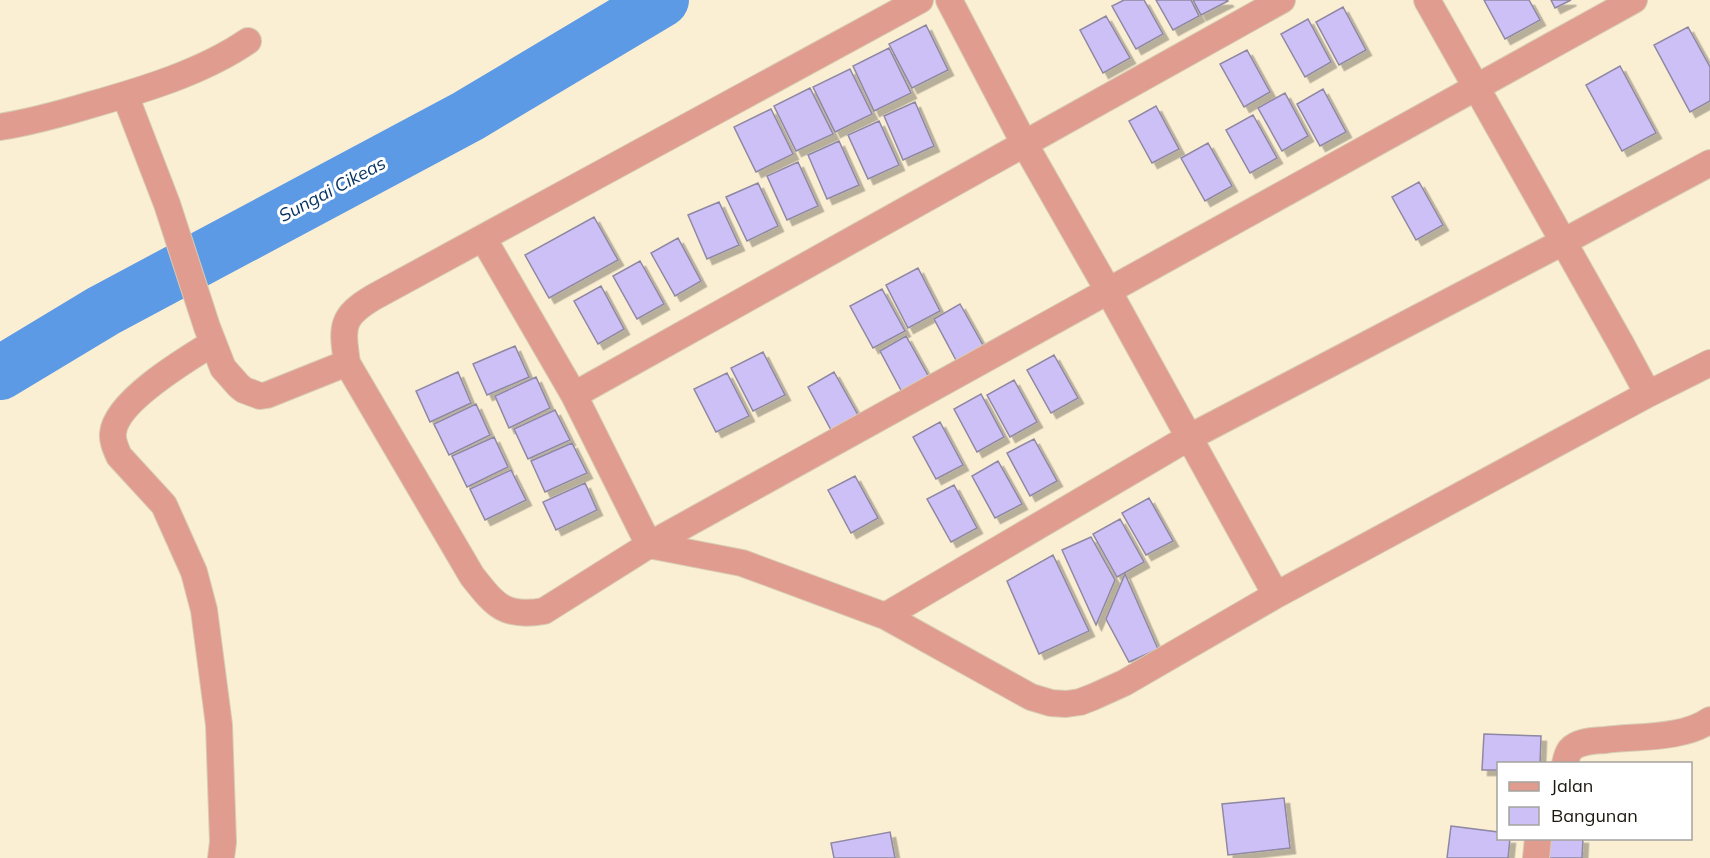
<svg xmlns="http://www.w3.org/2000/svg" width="1710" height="858" font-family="Mulish,sans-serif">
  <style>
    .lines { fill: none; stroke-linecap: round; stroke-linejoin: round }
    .river { stroke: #5d9ae5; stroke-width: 54 }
    .building { fill: #cdc0f7; stroke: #8e88a2; stroke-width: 1.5; filter: url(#shadow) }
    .minor-casing { stroke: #d7cdb3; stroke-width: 28 }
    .minor { stroke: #e19c90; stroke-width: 26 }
    .labels { text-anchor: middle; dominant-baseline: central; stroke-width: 6; stroke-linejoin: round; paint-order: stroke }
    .water-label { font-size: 18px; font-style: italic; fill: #093565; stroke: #fff }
  </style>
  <defs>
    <filter id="shadow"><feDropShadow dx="5.5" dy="5.5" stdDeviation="0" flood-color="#0004"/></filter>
  </defs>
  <rect width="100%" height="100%" fill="#fbefd3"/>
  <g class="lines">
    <path class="river" d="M0,373L103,311L468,116L662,0"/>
  </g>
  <path class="building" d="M1124,0H1144L1163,34L1136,49L1112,6Z
    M1156,0H1191L1199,16L1173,30Z
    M1193,0H1227L1228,1L1201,15Z
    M1484,0H1529L1540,20L1505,39Z
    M1551,0H1571L1555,8Z
    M1343,7L1366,50L1339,65L1316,22Z
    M1106,16L1130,58L1103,73L1080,30Z
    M1308,19L1331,62L1305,77L1281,34Z
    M926,25L948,70L912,88L889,44Z
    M1688,27L1710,67V101L1690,112L1654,45Z
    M889,48L911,93L874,111L853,66Z
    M1247,50L1270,92L1244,107L1220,64Z
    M1620,66L1656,133L1622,151L1586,85Z
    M850,69L872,114L835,132L813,87Z
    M810,88L833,134L796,151L774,106Z
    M1323,89L1346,132L1320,146L1297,104Z
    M1285,93L1308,136L1282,151L1258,108Z
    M915,102L934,146L903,160L884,116Z
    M1156,106L1179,149L1152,163L1129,121Z
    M771,109L793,154L756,172L734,127Z
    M1253,115L1277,158L1250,173L1226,130Z
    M879,121L899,165L868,179L848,135Z
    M839,141L859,185L827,199L808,155Z
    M1208,143L1232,186L1205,201L1181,158Z
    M798,162L818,206L787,220L767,176Z
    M1419,182L1443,225L1416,240L1392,197Z
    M758,183L778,226L747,241L726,197Z
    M719,202L739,245L707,259L688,215Z
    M594,217L618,260L549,298L525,255Z
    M678,238L701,281L675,296L651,253Z
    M640,261L664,304L637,319L613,276Z
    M918,268L940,311L908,328L886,285Z
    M601,286L624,329L598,344L574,301Z
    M882,289L905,331L873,348L850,306Z
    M960,304L984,347L957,362L934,319Z
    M906,336L930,379L903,394L880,351Z
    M515,346L529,377L487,395L473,364Z
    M763,352L785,395L753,411L731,368Z
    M1054,355L1078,398L1051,413L1027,370Z
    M458,372L471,403L430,422L416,391Z
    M834,372L858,415L831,430L808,387Z
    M727,373L749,416L716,432L694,389Z
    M536,377L550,408L509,428L495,396Z
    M1014,380L1037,422L1010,437L987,395Z
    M981,394L1004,437L977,452L954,409Z
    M476,404L490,435L449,455L434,424Z
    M555,410L570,440L528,459L514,429Z
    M940,422L963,465L936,479L913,437Z
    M494,437L508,467L467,487L452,456Z
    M1034,439L1057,481L1030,496L1007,453Z
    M572,443L587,473L545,492L531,461Z
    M998,461L1022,504L995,518L972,476Z
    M511,470L526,500L485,520L470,489Z
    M855,476L878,518L851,533L828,490Z
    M585,483L597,510L556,530L543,502Z
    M954,485L977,528L951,542L927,499Z
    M1149,498L1173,541L1146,555L1122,513Z
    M1120,519L1144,562L1117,577L1093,534Z
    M1091,537L1115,580L1096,625L1062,550Z
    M1053,555L1089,631L1039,654L1007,581Z
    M1125,574L1158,649L1129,662L1106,619Z
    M1484,734L1541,736L1540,764H1498V770H1482Z
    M1284,798L1290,848L1228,855L1222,804Z
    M1451,826L1498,832V838H1510L1508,858H1447Z
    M890,832L895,858H834L831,843Z
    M1547,838H1583L1582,858H1546Z"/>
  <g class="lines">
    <g class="minor-casing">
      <path id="minor" d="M920,0L374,297C340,317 342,327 347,363L472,576C495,605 504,618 544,611L649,545L1634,0
        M1427,0L1621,344L1648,394L1710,363
        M125,95L167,204L207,327L223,368L239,386L244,390L260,396L267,395L347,363
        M0,127C31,122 60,114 90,105C143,90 203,72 248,41
        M483,238L574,395L649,545L742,563L885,616L1188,438L1563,242L1710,163
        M213,343C187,359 116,401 113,433C112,441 116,449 119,456L164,505L194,572L204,610L219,725L223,842L221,858
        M574,395L1282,0
        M1276,595L1648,394
        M885,616L1031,697L1051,703L1066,704L1080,702L1093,697L1124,683L1276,595L1109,292L1024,143L949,0
        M1565,764C1566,759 1567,754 1570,750C1578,741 1593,741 1605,740C1637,736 1684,739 1710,720
        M1536,858L1538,838"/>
    </g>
    <use href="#minor" class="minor"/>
  </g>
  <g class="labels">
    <g class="water-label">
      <text transform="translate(332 189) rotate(-28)">Sungai Cikeas</text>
    </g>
  </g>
  <rect x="1497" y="762" width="195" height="78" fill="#ffffff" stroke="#a4a39f" stroke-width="1.5"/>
  <rect x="1509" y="782" width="30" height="9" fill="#e19c90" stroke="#a4a39f" stroke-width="1.5"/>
  <text x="1551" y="792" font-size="18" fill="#1c180e">Jalan</text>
  <rect x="1509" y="807" width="30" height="18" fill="#cdc0f7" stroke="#a4a39f" stroke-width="1.5"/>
  <text x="1551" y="822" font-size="18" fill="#1c180e">Bangunan</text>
</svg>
